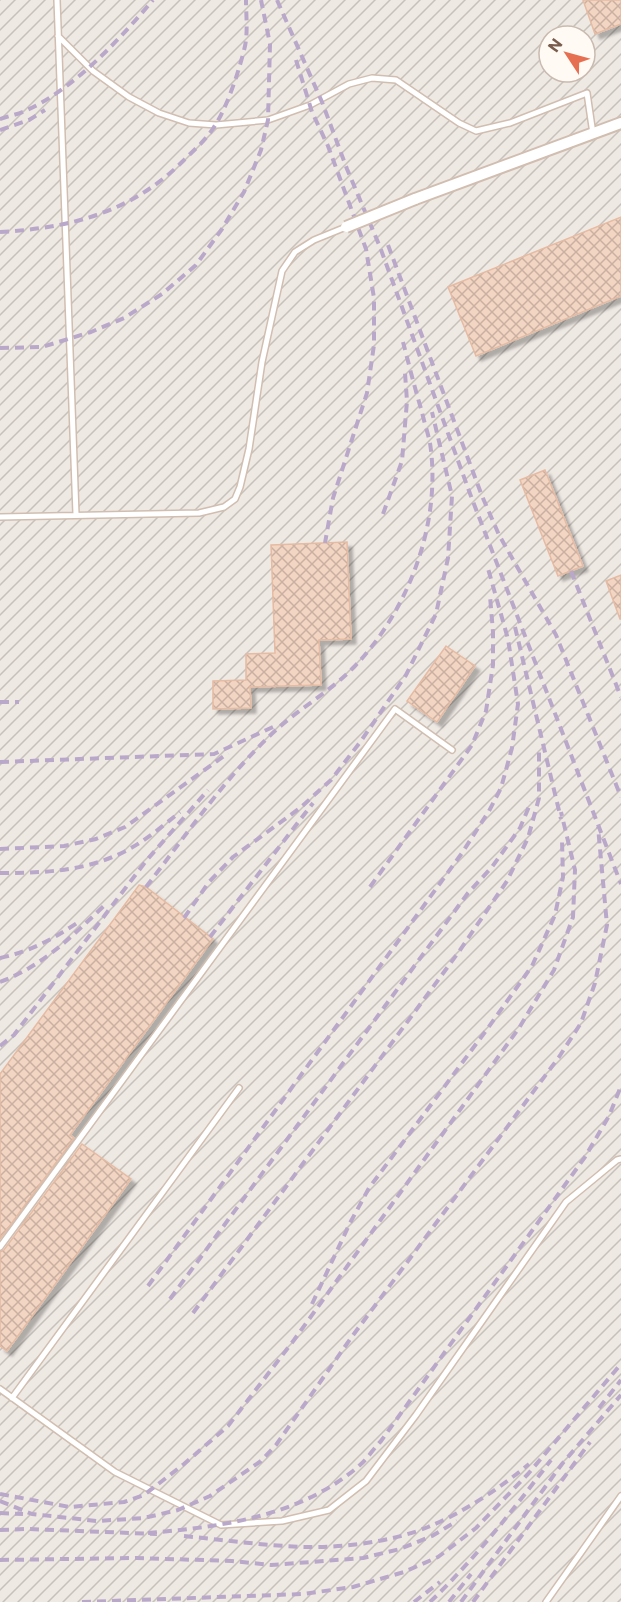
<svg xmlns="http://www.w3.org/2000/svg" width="621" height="1602" font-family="Commissioner,sans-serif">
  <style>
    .industrial { fill: url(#industrial-furrows); fill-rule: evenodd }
    .building { fill: url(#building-cross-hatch); stroke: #e6bba3; stroke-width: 1.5; filter: url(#shadow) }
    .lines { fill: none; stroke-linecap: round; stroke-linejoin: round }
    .service-casing { stroke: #d1beb0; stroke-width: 8 }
    .minor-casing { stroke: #d1beb0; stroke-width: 14 }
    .service { stroke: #fff; stroke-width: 5 }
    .minor { stroke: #fff; stroke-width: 10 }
    .rail { stroke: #b9a8c9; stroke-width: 4; stroke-dasharray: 9 6; stroke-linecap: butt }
    .minor-bridge-casing { stroke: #d1beb0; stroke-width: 14; stroke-linecap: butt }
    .minor-bridge { stroke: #fff; stroke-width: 10 }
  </style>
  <defs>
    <pattern id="industrial-furrows" width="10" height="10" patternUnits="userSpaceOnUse" patternTransform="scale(1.5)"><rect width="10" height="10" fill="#efe9e4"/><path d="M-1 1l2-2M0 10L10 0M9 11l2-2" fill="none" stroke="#c7c0bb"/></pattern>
    <pattern id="building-cross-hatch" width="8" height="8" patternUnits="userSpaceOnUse" patternTransform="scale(1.5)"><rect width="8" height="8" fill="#f3d5c3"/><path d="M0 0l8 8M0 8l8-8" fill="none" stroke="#cab0a1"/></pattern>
    <filter id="shadow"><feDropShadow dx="5" dy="5" stdDeviation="1.5" flood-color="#0004"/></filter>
  </defs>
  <rect width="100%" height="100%" fill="#fdf6ec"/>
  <path class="industrial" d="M0,0H621V1602H0ZM549,36H585V72H549Z"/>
  <path class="building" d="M583,0H621V24L595,34Z
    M621,217V296L476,356L448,287Z
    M545,470L583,566L558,576L520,480Z
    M347,542L351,639L319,640L321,685L250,687L251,708L213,709V681L246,680V654L275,653L271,545Z
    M621,575V619H620L606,581Z
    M446,646L475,666L437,722L407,701Z
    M139,885L146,887L213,939L70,1135L74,1138L0,1239V1074Z
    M82,1144L131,1179L7,1351L0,1346V1252L4,1250Z"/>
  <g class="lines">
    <g class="service-casing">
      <path id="service" d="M57,0L76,514
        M58,36L93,71L129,97L159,113L189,123L216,125L268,120L310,105L349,84L372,78L396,80L459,123L476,131L510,123L587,93L593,134
        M0,517L199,513L224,507L235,499L240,487L249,449L262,362L282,271L295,252L314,240L346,227
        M0,1247L395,709L452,750
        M0,1389L115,1472L221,1525L282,1521L329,1510L366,1481L416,1415L566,1202L617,1160L621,1159
        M12,1398L239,1088
        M546,1602L621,1496"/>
    </g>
    <g class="minor-casing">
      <path id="minor" d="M415,199L621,123"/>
    </g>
    <use href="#service" class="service"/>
    <use href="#minor" class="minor"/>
    <path class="rail" d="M277,0L322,102L347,169L380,247L472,499L621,884
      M296,60L312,112L328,146L366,249L374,298V345L367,393L333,498L325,543
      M0,119C9,116 19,114 27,110C74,89 120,39 153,0
      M0,130L29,120L45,110
      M0,232C71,228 132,212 183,161C194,150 206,140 214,127C227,108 240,68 245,46C248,32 246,14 246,0
      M388,245L482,496L499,535L556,635L621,797
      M0,348L42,347L91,332L124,318L162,294L196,265L222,229L244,192L261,150L268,120L270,44L261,0
      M383,514L402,461L407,401L405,373
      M571,571L621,697
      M515,627L561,819
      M0,702H19
      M0,762L214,754L273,727
      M0,849L64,846L96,839L125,827L228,753
      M0,873C46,873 91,871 131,848C149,838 165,824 180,812
      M146,887C187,834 226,776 276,730C300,708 331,691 354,667C409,610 442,522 430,443C428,433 424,422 422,412C415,389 409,365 403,342
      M370,887L472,745L486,711L493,665V632L490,596
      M184,918L209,882L233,857L300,808L331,780L361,741L406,675L436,614L448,558L452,496L432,412
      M210,937L313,803
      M0,958C29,952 53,939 77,923
      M0,982C45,965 73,935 107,903
      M0,1046L14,1035L146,861L208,790
      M148,1286L462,853L489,811L501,788L512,748L518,704L508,639L487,565
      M170,1299L468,893L492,867L520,828L531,802
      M312,1304L350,1223L369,1188L488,1028L532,966L555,915L563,877L562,840
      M193,1313L458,953L507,881L528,838L539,798V749
      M599,1408L621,1380
      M0,1494L70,1507L124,1502L144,1495L184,1464L228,1426L294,1340L519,1028L554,970L573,917L575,870L561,812
      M0,1501L32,1514L97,1521L144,1518L178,1510L210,1496L261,1461L276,1445L351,1338L559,1057L581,1023L595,983L607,925L598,827
      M0,1513L23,1514
      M0,1530L27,1529L157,1534
      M148,1533C222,1527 302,1516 360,1465C368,1458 374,1448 381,1441L585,1157L609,1116L621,1086
      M184,1536C225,1540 266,1546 307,1547C343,1548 395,1541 428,1527C464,1512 499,1489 529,1464
      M0,1560L137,1558L232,1561L271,1565L363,1558L400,1549L432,1536L457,1521
      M82,1602L303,1594L353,1587L404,1572L438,1557L476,1528L528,1474L621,1364
      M414,1602L440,1582
      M430,1602C475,1559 513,1510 551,1460
      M449,1602L471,1574
      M461,1602L562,1464L621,1395
      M473,1602L590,1442"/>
    <g class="minor-bridge-casing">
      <path id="minor-bridge" d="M346,227L415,199"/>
    </g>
    <use href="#minor-bridge" class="minor-bridge"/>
  </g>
  <g transform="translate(567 54) rotate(306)"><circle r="28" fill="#fffaf3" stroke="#cabbb1" stroke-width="1.5"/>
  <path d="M0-4.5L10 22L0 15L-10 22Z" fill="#e76f51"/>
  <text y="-9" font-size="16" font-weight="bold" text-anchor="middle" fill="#7a5c4d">N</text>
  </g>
</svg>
